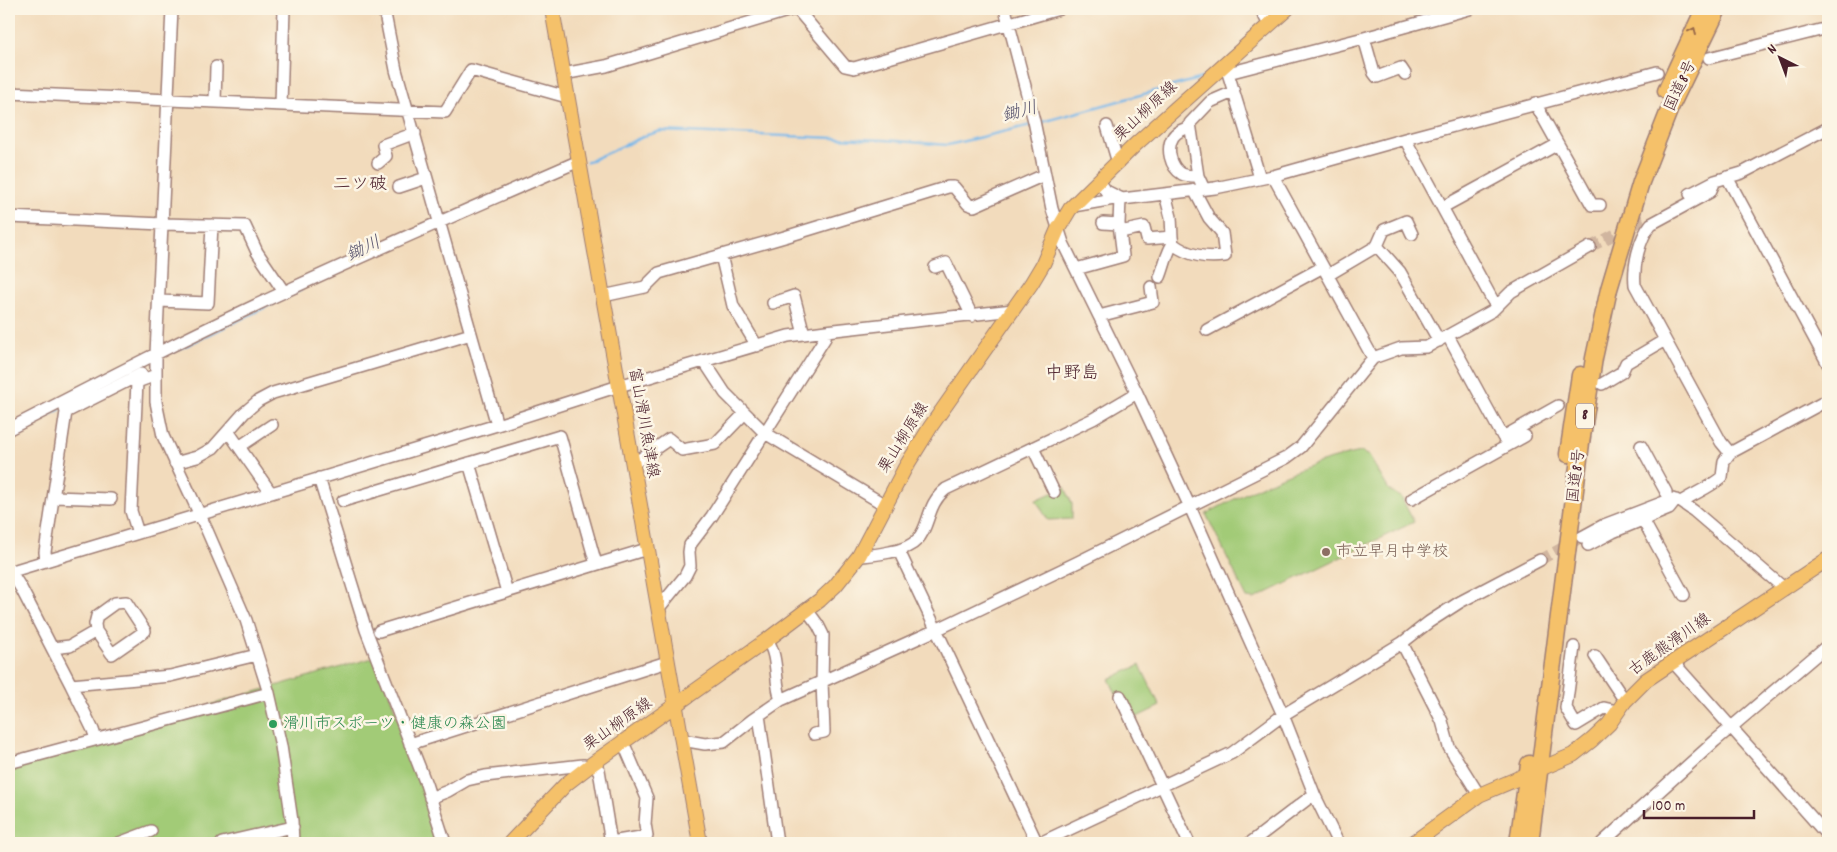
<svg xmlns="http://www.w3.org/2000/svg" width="1837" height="852" font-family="Dekko,'Klee One',sans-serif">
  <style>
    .green { fill: #a2cb77; stroke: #767551 }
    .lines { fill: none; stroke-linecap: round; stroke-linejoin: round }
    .stream { stroke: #73b6e9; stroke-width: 2.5 }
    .minor-tunnel { stroke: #d0b59f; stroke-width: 11; stroke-dasharray: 11 5.5; stroke-linecap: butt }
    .minor-casing { stroke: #9e7d74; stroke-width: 14 }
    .major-casing { stroke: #9e7d74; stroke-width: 16 }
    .highway-casing { stroke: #9e7d74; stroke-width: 19 }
    .minor { stroke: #fff; stroke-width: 11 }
    .major { stroke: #f5c16b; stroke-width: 14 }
    .highway { stroke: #f5c16b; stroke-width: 16 }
    .oneway { stroke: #976848 }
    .education-dot { fill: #8d6e63; stroke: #fcf5e5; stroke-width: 2 }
    .leisure-dot { fill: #2e9e5b; stroke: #fcf5e5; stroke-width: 2 }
    .labels { text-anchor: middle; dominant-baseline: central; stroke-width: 5; stroke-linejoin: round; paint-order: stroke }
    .shield { fill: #fcf5e5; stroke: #7f5f63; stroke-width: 1 }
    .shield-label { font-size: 15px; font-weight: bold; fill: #4a1f2b }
    .street-label { font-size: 16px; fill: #4a1f2b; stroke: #fcf5e5 }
    .education-label { font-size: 16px; fill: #785e54; stroke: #fcf5e5; text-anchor: start }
    .leisure-label { font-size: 16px; fill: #27864d; stroke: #fcf5e5; text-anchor: start }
    .water-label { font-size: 18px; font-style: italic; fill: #58546e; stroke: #fcf5e5 }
    .neighbourhood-label { font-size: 18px; fill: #4a1f2b; stroke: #fcf5e5 }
  </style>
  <rect width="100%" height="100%" fill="#fcf5e5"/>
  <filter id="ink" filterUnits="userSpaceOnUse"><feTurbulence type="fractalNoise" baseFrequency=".02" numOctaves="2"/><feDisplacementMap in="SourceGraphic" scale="10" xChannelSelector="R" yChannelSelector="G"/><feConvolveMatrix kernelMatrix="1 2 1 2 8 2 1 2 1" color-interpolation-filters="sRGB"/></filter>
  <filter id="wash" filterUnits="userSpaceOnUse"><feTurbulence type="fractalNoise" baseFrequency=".0096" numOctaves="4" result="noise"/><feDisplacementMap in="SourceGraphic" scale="20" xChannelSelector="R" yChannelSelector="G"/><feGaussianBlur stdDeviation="1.12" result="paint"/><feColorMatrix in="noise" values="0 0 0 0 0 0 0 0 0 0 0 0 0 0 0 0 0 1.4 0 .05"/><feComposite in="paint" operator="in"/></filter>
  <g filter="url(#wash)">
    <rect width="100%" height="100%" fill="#f2dbbc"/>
    <path class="green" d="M1361,452L1369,456L1389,490L1401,497L1414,522L1254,599L1247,598L1206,514C1256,487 1305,463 1361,452Z
      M1065,487L1072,504V519L1048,520L1036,500Z
      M376,657L443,843H9V763Z
      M1140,665L1160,706L1129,721L1109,679Z"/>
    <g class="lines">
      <path class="stream" d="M1039,123L1202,78
        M587,162L647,135L661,131L885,140L948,145L1031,125
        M173,352L301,290
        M37,421L61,409"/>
    </g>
  </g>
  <g filter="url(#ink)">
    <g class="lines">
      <path class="minor-tunnel" d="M1590,247L1645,219
        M1540,560L1582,537"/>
      <g class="minor-casing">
        <path id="minor" d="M172,9L156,354V402L163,436L206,528L246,620L269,693L281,746L292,821L293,843
          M384,9L396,70L497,425
          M797,9L845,66L854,68L1059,9
          M1005,9L1034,121L1052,209L1063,243L1137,393L1190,507L1283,715L1315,796L1338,843
          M1261,9L1269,25
          M1364,38L1469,9
          M1709,58L1828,28
          M1225,69L1228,73L1260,178
          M1228,73L1364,38L1374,73L1377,77L1401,68L1405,74
          M563,74L606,66L794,9
          M9,93L445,112L471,70L567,97
          M215,101L216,67
          M1535,103L1592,205H1600
          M281,104L284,9
          M1107,126L1118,163
          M1190,127C1184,129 1177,131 1173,137C1166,148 1170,167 1182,174C1186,176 1193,176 1198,176
          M1405,139L1657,72
          M378,163L386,156L383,145L415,133
          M1273,176L1373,358
          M1727,177L1828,364
          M1099,181L1106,191L1122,199L1215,188L1273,176L1405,139L1493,301L1498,303
          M1715,181L1710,192L1651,224C1639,239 1633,266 1635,285L1721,442L1730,453
          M399,187L426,178
          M1204,189L1198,176L1190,123L1210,102L1233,92
          M1690,194L1715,181L1742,173L1828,128
          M1073,206L1120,198L1119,224L1103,223
          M1443,207L1558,144
          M9,217L162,224L245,226L257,252L284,292
          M1119,224L1120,232L1144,227L1147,239L1172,237L1171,217L1165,194
          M1172,237L1173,244C1189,256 1205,258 1225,256L1222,233L1209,218L1194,190
          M1377,246L1400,272L1439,341
          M721,255L733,306L757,346
          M935,267L946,263L972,316
          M1076,269L1123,256L1120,232
          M1328,275L1377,246L1384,230L1406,221L1412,234
          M1160,277C1164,268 1167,251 1173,244
          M603,296L645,287L659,273L788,236L948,187H954L968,204L974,206L1044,175
          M159,301L208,303L212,225
          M773,303L794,296L804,334
          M1099,316L1153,302L1151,287
          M1207,330L1323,267
          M1448,336L1503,437
          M704,361L725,393L765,433L885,505
          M1602,384L1622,372L1626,363L1665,340
          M64,405L66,412L141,374
          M9,429C100,382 191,335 284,292C381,247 480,204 579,161
          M228,431L271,493
          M1506,441L1503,437L1558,406
          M1641,446L1666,492
          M239,447L272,425
          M1033,448L1054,492
          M175,463L197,457L213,448L244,413L258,401L273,393L471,334
          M469,463L507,592
          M633,464L669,439L682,450L715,444L744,414
          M319,478L366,630L426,784L445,843
          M54,497L111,499
          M1412,499L1525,436
          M343,501L560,436L596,564
          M1681,502C1695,493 1709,488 1722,477L1724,461L1730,453L1828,400
          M1643,520L1684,595
          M138,533L131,511L137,382L156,375
          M1582,537L1604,525L1672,499L1681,502L1694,511L1785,589
          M1588,545L1613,532L1669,509L1676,500
          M899,551L1037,843
          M859,556C869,556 880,554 890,552C938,544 918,511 946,489L1093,419L1137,393
          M46,561L45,552L66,412
          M9,572L497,425L619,386L788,336L826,331L1013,310
          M11,572L21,588L71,685
          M658,609L685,576L690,566L689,552L690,545L712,516L825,338L826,331
          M807,610L818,625L823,635L822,682L824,732L814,734
          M379,631L647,549
          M767,640C779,656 774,681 781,700
          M1402,643L1442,721L1449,747L1479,795
          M1574,647L1566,708L1576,725L1604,708L1617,711
          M52,648L70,646L96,631L112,654L145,631L126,602L115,603L97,616L95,624L96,631
          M1595,656L1625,701
          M1673,662L1828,836
          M1120,696L1189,843
          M759,715L777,843
          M96,739L93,730L71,685L170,676L257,655
          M682,740L705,744L724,742L752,720L781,700L936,630L1078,562L1286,458L1301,447L1373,358L1401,348L1427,347L1492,311L1511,292L1590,247
          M410,744L667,662
          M9,763L269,693
          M592,764L599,770L611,843
          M430,798L448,791L467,780L485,776L583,765L589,766
          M611,842L647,836L645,824L647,798L626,749L622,743
          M119,843L151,831
          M222,843L293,827
          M1040,843L1232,753L1283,715L1402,643L1429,622L1460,602L1540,560
          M1250,843L1309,798L1315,796
          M1602,843L1715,741L1828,645"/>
      </g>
      <g class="major-casing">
        <path id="major" d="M552,9L700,843
          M510,843L566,784L592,764L767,640L820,600L835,586L859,556L905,468L931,426L1031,284L1043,264L1058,229L1070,209L1136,144L1287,9
          M1413,843L1479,795L1573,755L1592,740L1609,724L1625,701L1646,680L1828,559"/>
      </g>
      <g class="highway-casing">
        <path id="highway" d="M1666,91L1704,9
          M1568,454L1580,375
          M1518,843L1529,764
          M1530,843L1581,443L1594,358L1609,289L1641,182L1670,108L1718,9"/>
      </g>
      <use href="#minor" class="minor"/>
      <use href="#major" class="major"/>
      <use href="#highway" class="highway"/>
    </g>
    <defs><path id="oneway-chevron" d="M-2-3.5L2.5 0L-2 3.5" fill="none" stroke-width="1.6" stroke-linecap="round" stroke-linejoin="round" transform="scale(1.25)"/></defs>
    <use class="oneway" href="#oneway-chevron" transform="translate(1693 31) rotate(-65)"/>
  </g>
  <circle class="education-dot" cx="1326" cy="552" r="5"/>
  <circle class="leisure-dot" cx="273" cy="724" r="5"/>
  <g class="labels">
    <rect class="shield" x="1576" y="403.5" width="18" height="25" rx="4"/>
    <g class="shield-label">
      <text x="1585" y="416">8</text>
    </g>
    <g class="street-label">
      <text transform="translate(1681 86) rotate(-65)">国道8号</text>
      <text transform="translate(1146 112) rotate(-43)">栗山柳原線</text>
      <text transform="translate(643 423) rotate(80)">富山滑川魚津線</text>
      <text transform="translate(904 438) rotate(-58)">栗山柳原線</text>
      <text transform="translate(1577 476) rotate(-83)">国道8号</text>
      <text transform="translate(1670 645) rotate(-35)">古鹿熊滑川線</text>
      <text transform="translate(618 725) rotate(-35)">栗山柳原線</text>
    </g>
    <g class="education-label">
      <text x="1336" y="552">市立早月中学校</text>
    </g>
    <g class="leisure-label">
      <text x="283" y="724">滑川市スポーツ・健康の森公園</text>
    </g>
    <g class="water-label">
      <text transform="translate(1020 113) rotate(-15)">鋤川</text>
      <text transform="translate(364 250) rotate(-25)">鋤川</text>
    </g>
    <g class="neighbourhood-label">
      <text x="360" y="185">二ツ破</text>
      <text x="1072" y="374">中野島</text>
    </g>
  </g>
  <rect width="1837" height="852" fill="none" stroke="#fcf5e5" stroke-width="30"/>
  <g transform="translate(1780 58) rotate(318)" stroke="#fcf5e5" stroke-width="4" paint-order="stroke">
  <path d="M0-4L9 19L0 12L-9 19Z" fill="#4a1f2b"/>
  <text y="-8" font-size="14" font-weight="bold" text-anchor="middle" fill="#4a1f2b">N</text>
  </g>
  <path d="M1644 810v8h110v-8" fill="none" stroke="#4a1f2b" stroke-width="2.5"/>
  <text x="1652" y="810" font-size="15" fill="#4a1f2b" stroke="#fcf5e5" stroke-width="4" paint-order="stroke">100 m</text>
</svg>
